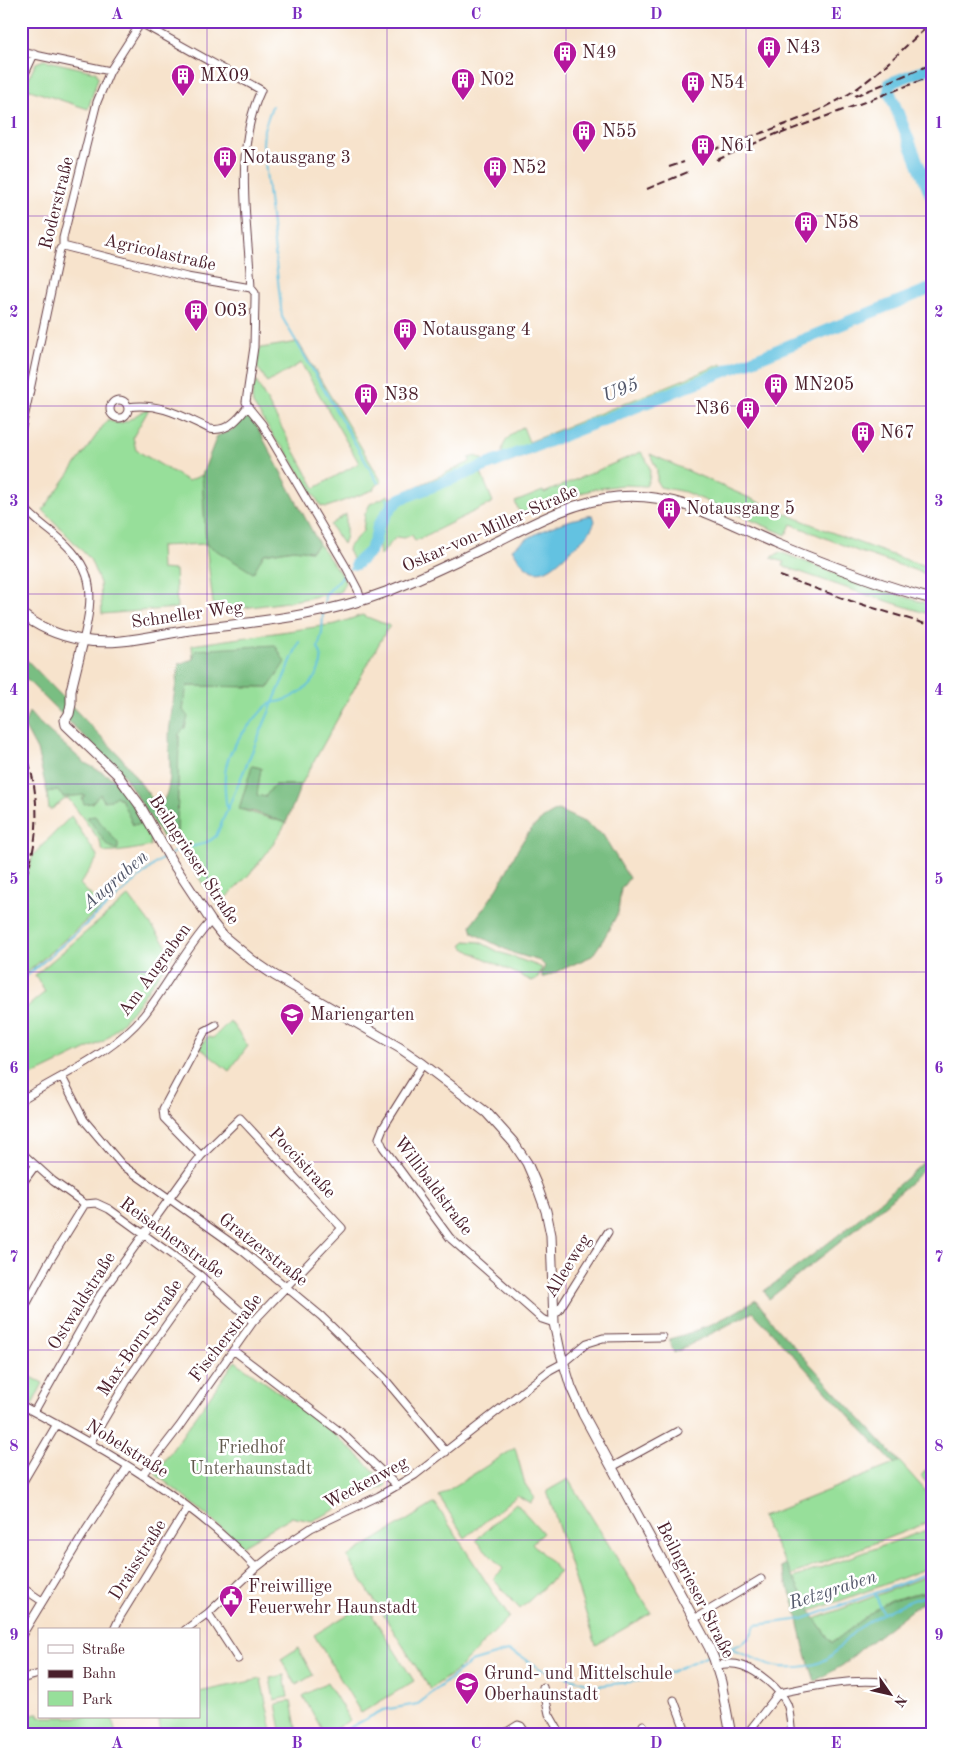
<svg xmlns="http://www.w3.org/2000/svg" width="953" height="1756" font-family="'Old Standard TT',serif">
  <style>
    .green { fill: #97df9a; stroke: #707f62 }
    .forest { fill: #79be82; stroke: #626e56 }
    .water { fill: #63c2e1; stroke: #567086 }
    .lines { fill: none; stroke-linecap: round; stroke-linejoin: round }
    .stream { stroke: #63c2e1; stroke-width: 2 }
    .river { stroke: #63c2e1; stroke-width: 12 }
    .minor-casing { stroke: #643c43; stroke-width: 9 }
    .major-casing { stroke: #643c43; stroke-width: 11 }
    .minor { stroke: #fff; stroke-width: 7 }
    .major { stroke: #fff; stroke-width: 9 }
    .rail { stroke: #4a1f2b; stroke-width: 2; stroke-dasharray: 8 4; stroke-linecap: butt }
    .grid { fill: none; stroke: #7b2cbf; stroke-width: 1; stroke-opacity: 0.55 }
    .labels { text-anchor: middle; dominant-baseline: central; stroke-width: 5; stroke-linejoin: round; paint-order: stroke }
    .poi-label { font-size: 18px; fill: #4a1f2b; stroke: #fff; text-anchor: start }
    .street-label { font-size: 18px; fill: #4a1f2b; stroke: #fff }
    .park-label { font-size: 18px; fill: #61594c; stroke: #fff }
    .water-label { font-size: 19px; font-style: italic; fill: #53586b; stroke: #fff }
    .neatline { fill: none; stroke: #7b2cbf; stroke-width: 2 }
    .grid-label { font-size: 16px; text-anchor: middle; font-weight: bold; fill: #7b2cbf }
  </style>
  <rect width="100%" height="100%" fill="#fff"/>
  <filter id="ink" filterUnits="userSpaceOnUse"><feTurbulence type="fractalNoise" baseFrequency=".02" numOctaves="2"/><feDisplacementMap in="SourceGraphic" scale="10" xChannelSelector="R" yChannelSelector="G"/><feConvolveMatrix kernelMatrix="1 2 1 2 8 2 1 2 1" color-interpolation-filters="sRGB"/></filter>
  <filter id="wash" filterUnits="userSpaceOnUse"><feTurbulence type="fractalNoise" baseFrequency=".0096" numOctaves="4" result="noise"/><feDisplacementMap in="SourceGraphic" scale="20" xChannelSelector="R" yChannelSelector="G"/><feGaussianBlur stdDeviation="1.12" result="paint"/><feColorMatrix in="noise" values="0 0 0 0 0 0 0 0 0 0 0 0 0 0 0 0 0 1.4 0 .05"/><feComposite in="paint" operator="in"/></filter>
  <g filter="url(#wash)">
    <rect width="100%" height="100%" fill="#f7e3cc"/>
    <path class="green" d="M44,60L96,72L98,78L88,109L24,88L36,63Z
      M298,342L382,482L377,485L373,490L327,507L321,506L284,448L278,443L253,404C251,395 253,389 256,381L315,488L359,463L301,363L267,383L263,375L257,367L259,350L261,348Z
      M722,364L724,369L731,367L733,373L506,464C505,460 503,455 502,452C502,441 515,430 523,427L529,442Z
      M149,409L133,437L136,450L188,481L202,475L206,544L264,554L293,549L311,551L319,544L344,579L345,583L340,592L287,602L214,612L206,544L160,546L161,569L175,570L177,608L102,614L100,583L90,559L43,510L108,419C124,431 133,413 149,409Z
      M641,452C650,463 653,474 646,486L622,485L595,489L563,498L525,513L519,511L515,502L543,491L544,493Z
      M650,454C743,495 835,538 932,568V576L860,552L791,524L786,535L685,492L660,487L657,482V470Z
      M476,456L483,459L487,471L481,473L493,502L415,541L412,535L404,538L396,537L380,556L377,528L368,550L354,563L348,550L349,546L363,531L365,514L370,504L389,495L391,498L470,462L469,458Z
      M346,514V536L343,544L330,525Z
      M780,552L863,584L932,605V615L855,591L783,566L784,562L771,558Z
      M362,615L390,626L386,631L301,785H274L265,797L256,795L261,768L252,766L239,809L286,823C268,855 245,882 217,905L175,842L177,835L179,734L185,728L183,710L187,686L269,687L193,659L192,645L336,624Z
      M57,790L63,797C75,796 113,789 121,800C126,806 129,817 133,825L143,823L151,839L150,846C144,848 108,854 105,852C101,850 101,845 100,841L68,798L65,799L52,809H49L47,792Z
      M71,816L98,857L80,884L102,907L21,978V893L33,855Z
      M129,896L173,954L132,1012L104,1041L21,1081V1012L45,992L35,975Z
      M465,941L480,942L499,952L538,966L542,968L538,978L532,981L471,952L462,946Z
      M230,1021L248,1046L229,1071L200,1048L207,1037L213,1038Z
      M235,1361C288,1399 344,1436 387,1485L312,1521L291,1517L242,1546L190,1501L155,1474Z
      M21,1372L43,1383L32,1405L21,1399Z
      M515,1448L525,1484L534,1497L530,1503L517,1495L465,1538L439,1496Z
      M899,1461L932,1498V1521L791,1575L761,1517L894,1464Z
      M932,1463V1489L921,1476Z
      M568,1479L651,1613L596,1645L547,1491Z
      M435,1503L509,1617L455,1672L430,1689L347,1557Z
      M516,1503L543,1533L532,1543L560,1572L520,1609L493,1579L503,1569L476,1540Z
      M932,1528V1566L878,1587L811,1611L793,1578Z
      M932,1574V1590L909,1595L879,1607L832,1643L815,1619Z
      M365,1604L414,1681L361,1713L314,1635Z
      M298,1648L313,1675L296,1685L281,1659Z
      M284,1675L288,1697L274,1700L270,1678Z
      M261,1679L273,1735H162L158,1717H199V1692Z
      M327,1682L350,1720L325,1735L303,1696Z
      M291,1701L297,1732L282,1735L276,1704Z
      M39,1713V1717H112L116,1735H21V1719Z"/>
    <path class="forest" d="M249,417L252,419L257,427L319,544L311,551L293,549L264,554L253,573L206,544L202,475L217,436L234,429L244,418Z
      M275,645L285,662L269,687L187,686L183,710L188,717L185,728L179,734L177,835L175,842L172,845H167L125,777L21,674V654L121,757L158,807C178,788 166,751 170,725C172,705 176,685 179,664L193,659L196,650Z
      M29,712L36,720L85,763L114,779L130,801L143,823L133,825L121,799L116,796L111,800L104,801L100,794L92,803L84,804L82,799L85,795L63,797L57,790L47,792L37,750L24,726Z
      M252,766L261,768L257,795L265,797L274,785H301L286,823L255,812L239,809Z
      M558,810L584,822L603,835L629,878L621,889L618,913L603,940L592,956L543,978L541,974L545,966L540,961L513,953L473,933L471,925C480,913 490,900 498,887C516,857 523,825 558,810Z
      M95,816L118,843V849L117,850L107,845L87,817Z
      M932,1154V1162L902,1190L840,1242L769,1299L764,1291C823,1248 879,1205 932,1154Z
      M756,1300L777,1328L899,1461L894,1464L753,1312L674,1353L669,1339C701,1331 728,1317 756,1300Z
      M786,1564L815,1619L832,1643L879,1607L891,1600L932,1590V1600L918,1605L861,1649L843,1665L815,1681L804,1648L796,1609L781,1567Z"/>
    <path class="water" d="M593,515L595,521C591,533 581,541 571,550C547,574 533,584 512,549C536,531 564,520 593,515Z"/>
    <g class="lines">
      <path class="stream" d="M272,106L264,129L263,144L282,317L378,483
        M504,458L734,369
        M387,499L392,506
        M350,569L370,551L375,540L378,526L392,506L400,499L485,466
        M324,608L325,595L347,572
        M227,809C221,771 225,752 252,722C257,717 262,709 268,705C272,702 278,702 282,701C298,695 313,685 319,669C322,662 323,655 318,648L322,633L323,613
        M171,854C185,845 204,848 216,836L299,642
        M21,981L156,863L165,857
        M875,1594L883,1612
        M727,1649C746,1652 764,1666 781,1667C799,1668 818,1667 832,1655C841,1646 849,1635 859,1628C882,1612 906,1601 932,1594
        M715,1653C726,1649 744,1646 750,1636C753,1632 752,1629 756,1625L803,1619L898,1585L932,1571
        M336,1735L383,1710L418,1704L471,1662L508,1651L521,1656L540,1669L597,1686L646,1680L664,1675L708,1655"/>
      <path class="river" d="M932,67L890,83L889,91L932,198
        M356,564L370,551L375,540L378,526L392,506L400,499L611,417L932,288"/>
    </g>
  </g>
  <g filter="url(#ink)">
    <g class="lines">
      <g class="minor-casing">
        <path id="minor" d="M141,23L261,90C233,151 248,223 251,288L255,293V299L254,347L246,402L249,408L262,424L346,567L358,590L361,600
          M21,52L110,71
          M21,82L34,54
          M63,246L187,277L251,288
          M110 409a9 9 0 1 1 18 0a9 9 0 1 1-18 0Z
          M128,407C159,402 182,416 210,429C227,432 238,420 248,406
          M21,432L60,249L63,246V238L97,102L110,71L142,21
          M21,504C30,516 42,524 53,533C95,568 95,590 83,641
          M423,1064L383,1128L379,1138L383,1147L450,1238L542,1319L554,1323
          M62,1077L84,1120L122,1165L244,1252L321,1316L384,1378L446,1452
          M21,1100C63,1074 112,1054 144,1015C168,985 185,949 211,921
          M21,1152L53,1181L85,1204L96,1203L109,1209L201,1276L253,1322
          M201,1156L164,1118L163,1109L205,1031L216,1025
          M21,1185L35,1166
          M21,1314L49,1262L85,1204
          M554,1315L559,1310L608,1232
          M233,1350L343,1434L397,1486
          M21,1405C105,1450 191,1498 256,1568
          M34,1412L100,1295L190,1170L201,1156L240,1118L342,1228L253,1322L179,1427L142,1475
          M90,1443L130,1376L201,1276
          M612,1467L678,1431
          M21,1485L57,1424
          M21,1587L42,1601
          M208,1613L238,1659
          M694,1619L761,1579
          M114,1630L120,1617L188,1507
          M185,1630L208,1613L256,1568L284,1546L311,1528L379,1496L415,1475L550,1370L563,1363L587,1343L603,1338L662,1337
          M21,1637L86,1530L128,1466
          M716,1666C725,1663 734,1663 743,1666C759,1672 780,1689 787,1704C791,1714 790,1725 792,1735
          M21,1679L39,1674
          M543,1687L549,1714L561,1735
          M674,1700L687,1735
          M643,1725L649,1735
          M502,1735L518,1725L521,1726L527,1735
          M746,1735L779,1693C813,1686 849,1679 883,1682"/>
      </g>
      <g class="major-casing">
        <path id="major" d="M21,613C39,628 60,636 82,640C115,646 151,636 183,631C251,622 321,617 386,592C425,577 463,558 500,540C538,521 575,501 617,497C676,491 725,522 777,544C828,565 879,585 932,599
          M83,641L71,690V704L69,714L65,720L66,725L117,774L127,788L139,804L172,862L211,921L223,936L252,960L274,975L400,1048L423,1064L487,1113L513,1142L527,1163L537,1186L546,1211L551,1235L554,1323L560,1351L571,1387L583,1414L709,1647L714,1659L721,1682L731,1735"/>
      </g>
      <use href="#minor" class="minor"/>
      <use href="#major" class="major"/>
      <path class="rail" d="M855,96L932,64
        M780,134C831,114 882,96 932,76
        M713,150C756,134 810,119 847,95C879,75 903,47 932,23
        M717,160L785,130
        M669,167L684,162
        M647,189L688,172
        M780,576L851,601L932,626
        M21,739C40,787 43,839 21,887"/>
    </g>
  </g>
  <path class="grid" d="M207,21V1735M387,21V1735M566,21V1735M746,21V1735M21,216H932M21,406H932M21,594H932M21,784H932M21,972H932M21,1162H932M21,1350H932M21,1540H932"/>
  <defs>
    <g id="building-pin" transform="scale(1.25)"><path d="M0 17L-7.5 6A9.5 9.5 0 1 1 7.5 6Z" fill="#b5179e" stroke="#fff"/><path d="M-4-6H4V6H1V3H-1V6H-4ZM-2.5-4.3h1.7v1.8h-1.7ZM.8-4.3h1.7v1.8H.8ZM-2.5-1h1.7V.8h-1.7ZM.8-1h1.7V.8H.8Z" fill="#fff"/></g>
    <g id="school-pin" transform="scale(1.25)"><path d="M0 17L-7.5 6A9.5 9.5 0 1 1 7.5 6Z" fill="#b5179e" stroke="#fff"/><path d="M0-5L7-2L0 1L-7-2ZM-4 1L0 2.5L4 1V4Q0 6-4 4Z" fill="#fff"/></g>
    <g id="civic-pin" transform="scale(1.25)"><path d="M0 17L-7.5 6A9.5 9.5 0 1 1 7.5 6Z" fill="#b5179e" stroke="#fff"/><path d="M-.6-6.5H3V-4.5H.6V-3L4-1V1h2V6H-6V1h2V-1L-.6-3ZM-1.2 2.5V6h2.4V2.5Z" fill="#fff"/></g>
  </defs>
  <g fill-rule="evenodd">
    <use href="#building-pin" x="769" y="48"/>
    <use href="#building-pin" x="565" y="53"/>
    <use href="#building-pin" x="183" y="76"/>
    <use href="#building-pin" x="463" y="80"/>
    <use href="#building-pin" x="693" y="83"/>
    <use href="#building-pin" x="584" y="132"/>
    <use href="#building-pin" x="703" y="146"/>
    <use href="#building-pin" x="225" y="158"/>
    <use href="#building-pin" x="495" y="168"/>
    <use href="#building-pin" x="806" y="223"/>
    <use href="#building-pin" x="196" y="311"/>
    <use href="#building-pin" x="405" y="330"/>
    <use href="#building-pin" x="776" y="385"/>
    <use href="#building-pin" x="366" y="395"/>
    <use href="#building-pin" x="748" y="409"/>
    <use href="#building-pin" x="863" y="433"/>
    <use href="#building-pin" x="669" y="509"/>
    <use href="#school-pin" x="292" y="1015"/>
    <use href="#civic-pin" x="231" y="1597"/>
    <use href="#school-pin" x="467" y="1684"/>
  </g>
  <g class="labels">
    <g class="poi-label">
      <text x="786" y="48">N43</text>
      <text x="582" y="53">N49</text>
      <text x="200" y="76">MX09</text>
      <text x="480" y="80">N02</text>
      <text x="710" y="83">N54</text>
      <text x="602" y="132">N55</text>
      <text x="720" y="146">N61</text>
      <text x="242" y="158">Notausgang 3</text>
      <text x="512" y="168">N52</text>
      <text x="824" y="223">N58</text>
      <text x="214" y="311">O03</text>
      <text x="422" y="330">Notausgang 4</text>
      <text x="794" y="385">MN205</text>
      <text x="384" y="395">N38</text>
      <text x="730" y="409" text-anchor="end">N36</text>
      <text x="880" y="433">N67</text>
      <text x="686" y="509">Notausgang 5</text>
      <text x="310" y="1015">Mariengarten</text>
      <text x="248" y="1587">Freiwillige<tspan x="248" dy="21">Feuerwehr Haunstadt</tspan></text>
      <text x="484" y="1674">Grund- und Mittelschule<tspan x="484" dy="21">Oberhaunstadt</tspan></text>
    </g>
    <g class="street-label">
      <text transform="translate(57 203) rotate(-76)">Roderstraße</text>
      <text transform="translate(160 253) rotate(13)">Agricolastraße</text>
      <text transform="translate(490 529) rotate(-24)">Oskar-von-Miller-Straße</text>
      <text transform="translate(187 615) rotate(-8)">Schneller Weg</text>
      <text transform="translate(194 860) rotate(57)">Beilngrieser Straße</text>
      <text transform="translate(155 970) rotate(-54)">Am Augraben</text>
      <text transform="translate(302 1163) rotate(47)">Poccistraße</text>
      <text transform="translate(433 1186) rotate(53)">Willibaldstraße</text>
      <text transform="translate(172 1238) rotate(36)">Reisacherstraße</text>
      <text transform="translate(263 1250) rotate(38)">Gratzerstraße</text>
      <text transform="translate(568 1266) rotate(-58)">Alleeweg</text>
      <text transform="translate(82 1301) rotate(-58)">Ostwaldstraße</text>
      <text transform="translate(140 1338) rotate(-56)">Max-Born-Straße</text>
      <text transform="translate(226 1338) rotate(-52)">Fischerstraße</text>
      <text transform="translate(127 1449) rotate(32)">Nobelstraße</text>
      <text transform="translate(366 1483) rotate(-28)">Weckenweg</text>
      <text transform="translate(138 1560) rotate(-58)">Draisstraße</text>
      <text transform="translate(695 1590) rotate(63)">Beilngrieser Straße</text>
    </g>
    <g class="park-label">
      <text x="251" y="1448">Friedhof<tspan x="251" dy="21">Unterhaunstadt</tspan></text>
    </g>
    <g class="water-label">
      <text transform="translate(621 391) rotate(-22)">U95</text>
      <text transform="translate(116 881) rotate(-41)">Augraben</text>
      <text transform="translate(833 1591) rotate(-18)">Retzgraben</text>
    </g>
  </g>
  <rect width="953" height="1756" fill="none" stroke="#fff" stroke-width="55"/>
  <rect x="38" y="1628" width="162" height="90" fill="#ffffff" stroke="#b7a5aa"/>
  <rect x="48" y="1645" width="25" height="8" fill="#ffffff" stroke="#b7a5aa"/>
  <text x="82" y="1654" font-size="15" fill="#4a1f2b">Straße</text>
  <rect x="48" y="1670" width="25" height="8" fill="#4a1f2b" stroke="#b7a5aa"/>
  <text x="82" y="1678" font-size="15" fill="#4a1f2b">Bahn</text>
  <rect x="48" y="1691" width="25" height="15" fill="#97df9a" stroke="#b7a5aa"/>
  <text x="82" y="1704" font-size="15" fill="#4a1f2b">Park</text>
  <g transform="translate(890 1694) rotate(124)" stroke="#ffffff" stroke-width="4" paint-order="stroke">
  <path d="M0-4L9 19L0 12L-9 19Z" fill="#4a1f2b"/>
  <text y="-8" font-size="14" font-weight="bold" text-anchor="middle" fill="#4a1f2b">N</text>
  </g>
  <rect x="28" y="28" width="898" height="1700" class="neatline"/>
  <g class="grid-label">
    <text x="117" y="19">A</text>
    <text x="297" y="19">B</text>
    <text x="476" y="19">C</text>
    <text x="656" y="19">D</text>
    <text x="836" y="19">E</text>
    <text x="14" y="128">1</text>
    <text x="939" y="128">1</text>
    <text x="14" y="317">2</text>
    <text x="939" y="317">2</text>
    <text x="14" y="506">3</text>
    <text x="939" y="506">3</text>
    <text x="14" y="695">4</text>
    <text x="939" y="695">4</text>
    <text x="14" y="884">5</text>
    <text x="939" y="884">5</text>
    <text x="14" y="1073">6</text>
    <text x="939" y="1073">6</text>
    <text x="14" y="1262">7</text>
    <text x="939" y="1262">7</text>
    <text x="14" y="1451">8</text>
    <text x="939" y="1451">8</text>
    <text x="14" y="1640">9</text>
    <text x="939" y="1640">9</text>
    <text x="117" y="1748">A</text>
    <text x="297" y="1748">B</text>
    <text x="476" y="1748">C</text>
    <text x="656" y="1748">D</text>
    <text x="836" y="1748">E</text>
  </g>
</svg>
